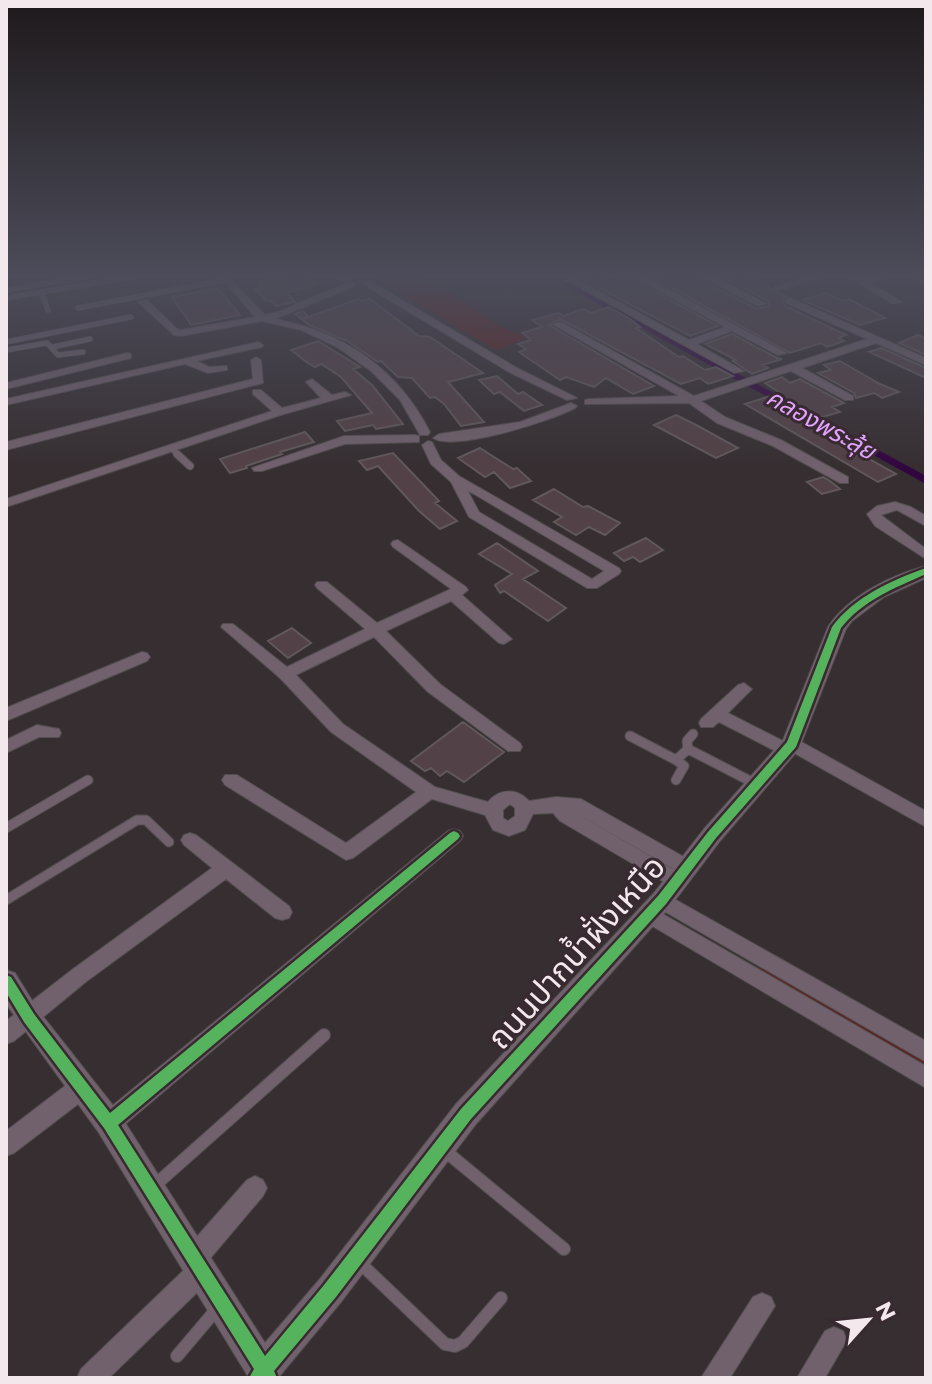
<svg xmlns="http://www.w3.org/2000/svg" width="932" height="1384" font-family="Montserrat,'Noto Sans Thai',sans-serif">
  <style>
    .green { fill: #5e201c }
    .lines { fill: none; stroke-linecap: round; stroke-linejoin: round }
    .canal { fill: #31063f; fill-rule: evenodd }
    .building { fill: #524146; stroke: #60585a; stroke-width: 2 }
    .service-far3-casing { stroke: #534d4f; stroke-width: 6 }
    .service-far2-casing { stroke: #534d4f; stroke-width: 9 }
    .service-far1-casing { stroke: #534d4f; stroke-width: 11 }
    .service-casing { stroke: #534d4f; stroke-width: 14 }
    .minor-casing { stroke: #534d4f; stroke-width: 2 }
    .tertiary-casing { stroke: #534d4f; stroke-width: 2 }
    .primary-casing { stroke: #534d4f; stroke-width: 2 }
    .service-far3 { stroke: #70616c; stroke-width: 5 }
    .service-far2 { stroke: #70616c; stroke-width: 7 }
    .service-far1 { stroke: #70616c; stroke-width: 9 }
    .service { stroke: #70616c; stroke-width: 12 }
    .minor { fill: #70616c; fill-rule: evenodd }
    .tertiary { fill: #70616c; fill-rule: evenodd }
    .primary { fill: #72616d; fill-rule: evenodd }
    .cycleway-casing { stroke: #392a31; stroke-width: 5 }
    .cycleway { fill: #56b35d; fill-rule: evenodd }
    .labels { text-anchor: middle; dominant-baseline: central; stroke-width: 6; stroke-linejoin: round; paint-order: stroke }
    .far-water-label { font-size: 24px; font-style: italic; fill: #e2a3ff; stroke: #392a31 }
    .near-street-label { font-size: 32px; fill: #f3e9ed; stroke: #392a31 }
  </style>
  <rect width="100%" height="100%" fill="#362e31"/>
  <path class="green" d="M369,274H422L500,326L528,338L496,350Z
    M764,963L926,1057V1073L757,974Z"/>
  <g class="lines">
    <path class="canal" d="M544,274H554L602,300L693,274H706L608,303L926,476V484Z"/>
  </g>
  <path class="building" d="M276,274H306L316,284L287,293L295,302L276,306L270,300L266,301L255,289L262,287L258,282L280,278Z
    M572,274H606L607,284L628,277L718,326L690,336Z
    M646,274H689L757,309L770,306L768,301L720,276L744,274L787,297L782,300L785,306L846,335L838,338L844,341L827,347L821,343L790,353Z
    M218,288L240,315L191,325L172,297Z
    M826,293L843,301L849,299L885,318L860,325L802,300Z
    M358,299L361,301L370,299L419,336L430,337L483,373L448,382L484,422L461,426L444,404L435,397L430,398L412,378L398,377L381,361L378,362L347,341L309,325L295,314L303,311L307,315L303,319Z
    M609,307L630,319L640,327L636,328L679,357L683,356L705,370L716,367L733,376L708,384L700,378L681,384L560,319L549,325L654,386L633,394L606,378L594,387L566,377L560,380L519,352L526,349L518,344L531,340L522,333L542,327L532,320L559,313L563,316L584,309L591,313Z
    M732,334L777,358L782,359L762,365L768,368L752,374L733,361L736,360L705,344Z
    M918,335L926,339V355L899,343Z
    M318,341L360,367L353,369L372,385L403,424L376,429L373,425L345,431L337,421L372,413L341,377L321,364L315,367L308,363L291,350Z
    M881,348L926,368V378L869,352Z
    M840,361L880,384L899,392L882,398L874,393L856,398L854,393L818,373L831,370L824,365Z
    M497,376L518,394L523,392L542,405L524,411L500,392L494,394L479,380Z
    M782,377L790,383L800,379L844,403L832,407L840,412L805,422L866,461L869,459L896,474L878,482L745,404L780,393L765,383Z
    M676,415L698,426L738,448L716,458L654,425Z
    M305,432L314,442L280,452L282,454L246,466L247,468L230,473L220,459Z
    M480,448L513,469L517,468L531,481L510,488L494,472L485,477L458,458Z
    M393,453L439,501L435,503L457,521L440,529L419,511L378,466L367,470L359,461Z
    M823,477L830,481L840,489L822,494L807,482Z
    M554,489L583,507L588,506L620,523L605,535L589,527L576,535L554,522L562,517L533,500Z
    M646,538L663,550L640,562L633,557L624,561L614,553Z
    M497,543L538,571L523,579L566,608L548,621L504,591L500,593L495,585L512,574L479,554Z
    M292,628L311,643L288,658L268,641Z
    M463,722L504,752L464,782L447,771L440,776L431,768L425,771L411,761Z"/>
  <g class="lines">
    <g class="service-far3-casing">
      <path id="service-far3" d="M6,290L102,274
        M41,292L48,310
        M6,298L149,274
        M78,308L226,280L228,274
        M6,342L131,317
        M53,347L90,339
        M6,350L47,343L58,355L83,352
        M171,448L179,456"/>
    </g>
    <g class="service-far2-casing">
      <path id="service-far2" d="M177,454L190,466"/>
    </g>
    <g class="service-far1-casing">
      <path id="service-far1" d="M693,734L687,741L688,749L756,784
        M630,736L676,760
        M676,780L684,766L676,760L688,749
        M6,828L88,780
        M6,900L137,820H146L169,842"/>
    </g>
    <g class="service-casing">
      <path id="service" d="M444,1150L564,1249
        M154,1186L324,1035
        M359,1262L445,1344L455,1346L463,1342L501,1298
        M177,1356L216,1310"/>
    </g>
    <g class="minor-casing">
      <path id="minor" d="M321,274H338L352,279L347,282Z
        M628,274H640L787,353L778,355L732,331L697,344L744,371L734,373L566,280L574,278L689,340L725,327Z
        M697,274H710L767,304L758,306Z
        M821,274H838L778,290L773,287Z
        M843,274H855L863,279L880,274H896L871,283L902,302L893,304Z
        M364,281H370L517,368L577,398L567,400L509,372L364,285Z
        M233,282L265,315L278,312L349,282H355V286L275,319C344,332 398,369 430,432L428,435H420L400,400L371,371L337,347L301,330L262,321L181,336L174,335L138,302L147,300L177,329L181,330L255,317L228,285Z
        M790,298L926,358V365L876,343L802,368L853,396V400H845L791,371L701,401L725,417L781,440L848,477V483H840L773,446L717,423L689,403L585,404V400L589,399L679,396L552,324L561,322L694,396L867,339L786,303L785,301Z
        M258,342L263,345L262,347L197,361L209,367L227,366V370L208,373L185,364L6,405V399Z
        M127,353L131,354V358L6,389V383Z
        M256,357L261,360L263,383L6,450V442L253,379L251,360Z
        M312,379L332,395L345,392L351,395L284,414L6,507V499L272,411L253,394V390H261L282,408L321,398L306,382Z
        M571,403L577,406L575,408C551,421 454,452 433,438L439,434L520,422Z
        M415,435L419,436V442L345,444L262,471H254L252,468L344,436Z
        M428,441L432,442L441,460L459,476L619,568L621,571L619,574L597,588H587L469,517L451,482L431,464L422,445ZM468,491L474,494L604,571L592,579L479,512Z
        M895,502L911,507L926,516V526L897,510L881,515L926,549V559L875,526L867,514L877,506Z
        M398,540L466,587L468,590L462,595L512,639L504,644L499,643L451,601L386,631L440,684L520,743L522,747L520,751H508L428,692L374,637L296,675L343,724L435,787L488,802C499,788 517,788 529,801L556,797L581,799L693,862L695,867L693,872L686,875L679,872L572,811L683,875L685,880L683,885L676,888L669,885L560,821L553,813L533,814L525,830L509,836L493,830L485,815L432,799L353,858L346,860L225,785L222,780L225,775H237L346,843L416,792L331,732L280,678L221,627L223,624H233L287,667L365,629L317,588L315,585L317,582H327L377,623L451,589L393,547L391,544L393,541ZM510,804L515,808V816L508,821L503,818V810Z
        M142,652L147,653L150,657L147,661L6,721V708Z
        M744,683L752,689L728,713L785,742L792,738L798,740L926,811V827L794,753L787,756L781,754L719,722L713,727H701L699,723L701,719L738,685Z
        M37,725L59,729L61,733L59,737H39L6,753V740Z
        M454,829L460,831L463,836L460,841L117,1131L109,1134L101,1131L98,1123L101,1115L448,831Z
        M190,833L196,835L289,906L292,912L289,918L282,920L275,918L226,879L87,981L14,1041L6,1044V1021L73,969L212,868L184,845L181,840L184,835Z
        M662,892L926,1041V1062L655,906L652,900L655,894Z
        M649,906L926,1066V1088L642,920L639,914L642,908Z
        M82,1076L90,1079L93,1087L90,1095L14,1153L6,1156V1131L74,1079Z
        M255,1176L263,1180L267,1188L263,1196L208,1261L213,1271L210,1280L109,1378H77L81,1369L186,1268L182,1259L185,1250L247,1180Z
        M762,1293L771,1297L775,1306L730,1378H701L753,1297Z
        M834,1327L843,1331L847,1340L825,1378H797L825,1331Z"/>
    </g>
    <g class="tertiary-casing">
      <path id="tertiary" d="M926,566V578L884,597L852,621L846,629L799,749L720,841L670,907L476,1124L341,1302L278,1378H249L99,1133L6,1004V970L15,973L38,1010L119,1113L265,1343L319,1280L456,1104L654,893L704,829L783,740L828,627C848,596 891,575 926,566Z"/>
    </g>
    <g class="primary-casing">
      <path id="primary" d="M907,274H926V284Z"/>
    </g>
    <use href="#service-far3" class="service-far3"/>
    <use href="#service-far2" class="service-far2"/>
    <use href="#service-far1" class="service-far1"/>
    <use href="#service" class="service"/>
    <use href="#minor" class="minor"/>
    <use href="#tertiary" class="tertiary"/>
    <use href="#primary" class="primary"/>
    <g class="cycleway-casing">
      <path id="cycleway" d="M926,568V574C895,588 863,600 841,628L796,747L716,838L666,904L471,1119L336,1297L274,1371L277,1378H249L254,1369L104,1128L24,1022L6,992V975L11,977L34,1014L110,1113L450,833L454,831L458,833L460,836L458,839L118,1125L265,1356L324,1285L461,1109L658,896L708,832L787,742L832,627C854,597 892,580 926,568Z"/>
    </g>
    <use href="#cycleway" class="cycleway"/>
  </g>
  <linearGradient id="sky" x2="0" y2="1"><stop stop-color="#1e191b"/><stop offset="0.59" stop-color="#4c4c5a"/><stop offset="1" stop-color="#4c4c5a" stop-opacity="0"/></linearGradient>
  <rect width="932" height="468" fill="url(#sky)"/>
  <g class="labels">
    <g class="far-water-label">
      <text transform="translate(821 424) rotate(29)">คลองพระลุ้ย</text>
    </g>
    <g class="near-street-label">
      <text transform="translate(576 952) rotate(-48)">ถนนปากน้ำฝั่งเหนือ</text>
    </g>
  </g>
  <rect width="932" height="1384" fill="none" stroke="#f3e9ed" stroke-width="16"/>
  <g transform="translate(868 1320) rotate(63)" stroke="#392a31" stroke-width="6" paint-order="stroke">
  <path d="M0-6L14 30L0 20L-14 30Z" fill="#f3e9ed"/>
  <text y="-12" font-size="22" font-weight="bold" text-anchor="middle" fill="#f3e9ed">N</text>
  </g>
</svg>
